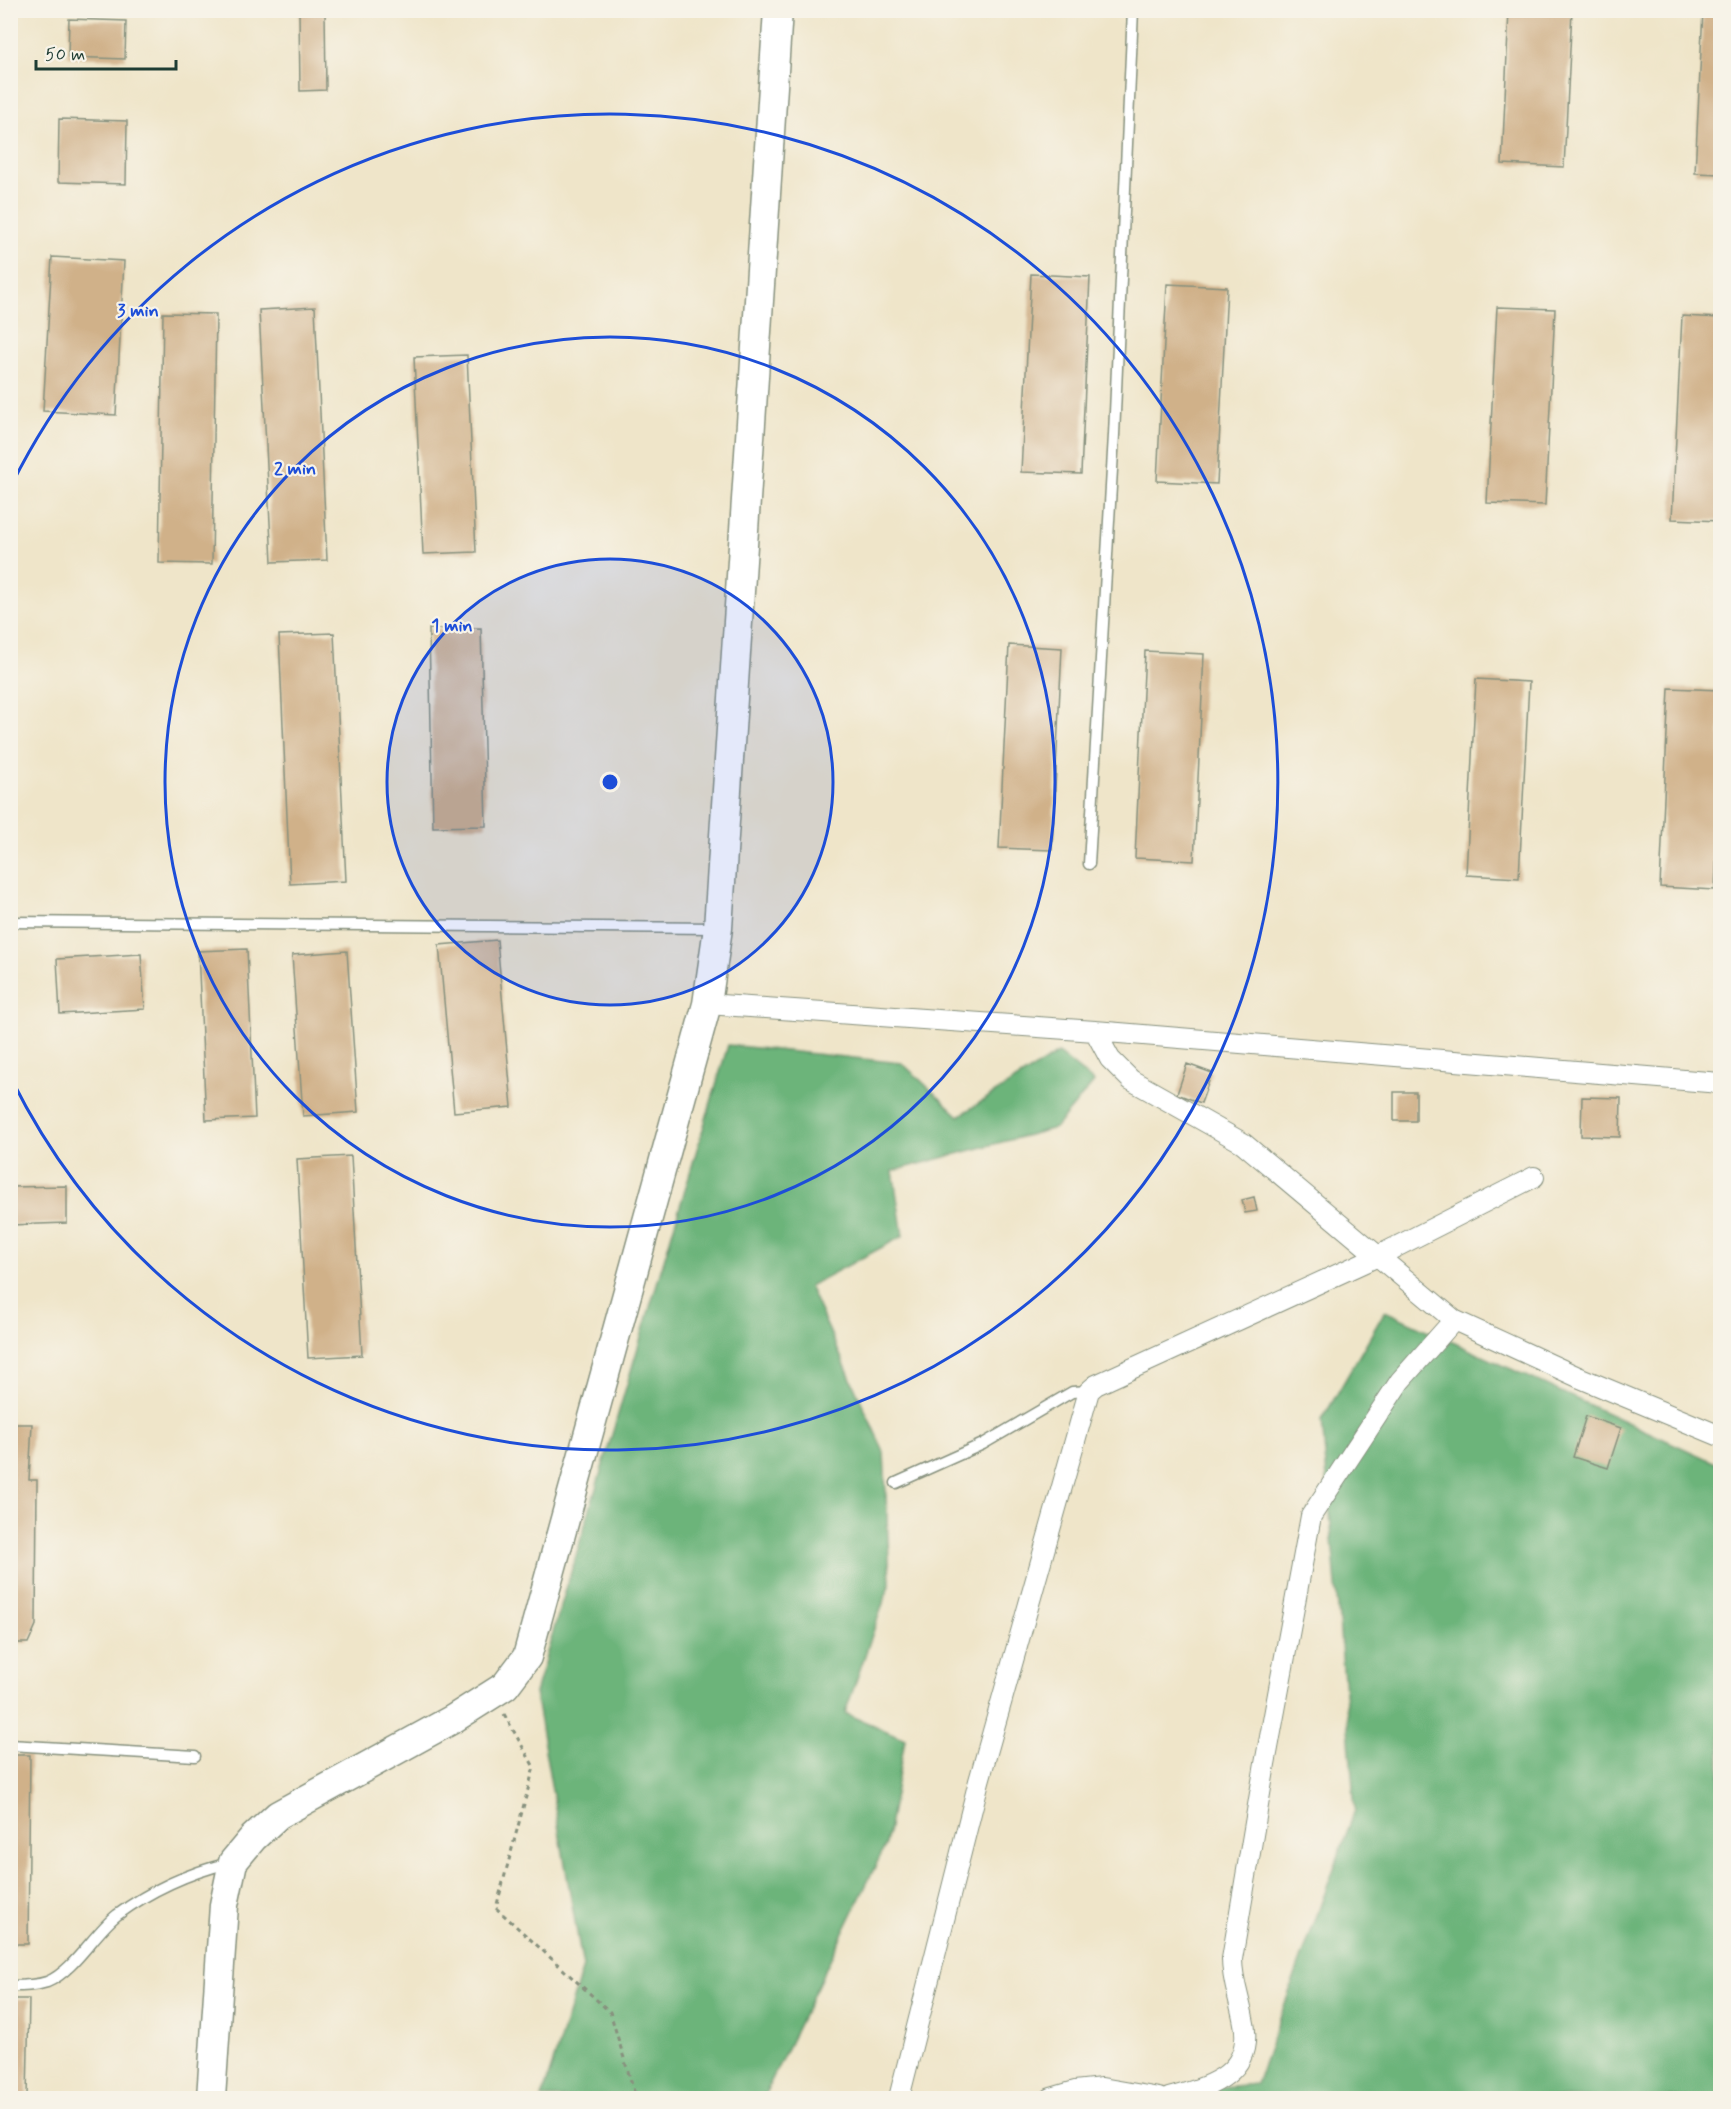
<svg xmlns="http://www.w3.org/2000/svg" width="1731" height="2109" font-family="Mynerve,sans-serif">
  <style>
    .forest { fill: #6cb47a; stroke: #467857; stroke-width: 1.5 }
    .building { fill: #d0b189 }
    .lines { fill: none; stroke-linecap: round; stroke-linejoin: round }
    .lane-casing { stroke: #87917e; stroke-width: 13 }
    .street-casing { stroke: #87917e; stroke-width: 22 }
    .secondary-casing { stroke: #87917e; stroke-width: 31 }
    .path { stroke: #87917e; stroke-width: 3; stroke-dasharray: 4.5 4.5; stroke-linecap: butt }
    .lane { stroke: #fff; stroke-width: 10 }
    .street { stroke: #fff; stroke-width: 20 }
    .secondary { stroke: #fff; stroke-width: 28 }
    .ring { fill: none; stroke: #1d4ed8; stroke-width: 3 }
    .centre { fill: #1d4ed8; stroke: #f7f3e8; stroke-width: 3 }
    .ring-label { font-size: 18px; text-anchor: middle; font-weight: bold; fill: #1d4ed8; stroke: #f7f3e8; stroke-width: 4.5; stroke-linejoin: round; paint-order: stroke }
  </style>
  <rect width="100%" height="100%" fill="#f7f3e8"/>
  <filter id="ink" filterUnits="userSpaceOnUse"><feTurbulence type="fractalNoise" baseFrequency=".0167" numOctaves="2"/><feDisplacementMap in="SourceGraphic" scale="12" xChannelSelector="R" yChannelSelector="G"/><feConvolveMatrix kernelMatrix="1 2 1 2 8 2 1 2 1" color-interpolation-filters="sRGB"/></filter>
  <filter id="wash" filterUnits="userSpaceOnUse"><feTurbulence type="fractalNoise" baseFrequency=".008" numOctaves="4" result="noise"/><feDisplacementMap in="SourceGraphic" scale="24" xChannelSelector="R" yChannelSelector="G"/><feGaussianBlur stdDeviation="1.35" result="paint"/><feColorMatrix in="noise" values="0 0 0 0 0 0 0 0 0 0 0 0 0 0 0 0 0 1.4 0 .05"/><feComposite in="paint" operator="in"/></filter>
  <g filter="url(#wash)">
    <rect width="100%" height="100%" fill="#efe5c9"/>
    <path class="forest" d="M728,1045L902,1063L959,1116L1058,1053L1094,1082L1055,1128L893,1171L903,1236L809,1286L884,1452L890,1583L845,1713L905,1739L886,1844L763,2098H542L583,1967L535,1693Z
      M1385,1311L1720,1465V2098H1090L1256,2084L1355,1810L1322,1420Z"/>
    <g id="blocks">
      <path class="building" d="M325,10L326,90L300,91L299,11Z
        M1509,10H1572L1564,167L1502,164Z
        M1703,10H1720V174L1695,173Z
        M69,19L126,21L125,59L68,57Z
        M59,119L127,121L126,184L58,182Z
        M52,257L124,261L116,415L43,411Z
        M1031,274L1090,277L1081,474L1021,472Z
        M1167,284L1227,287L1217,484L1157,481Z
        M315,307L327,560L272,562L259,310Z
        M1497,307L1555,309L1545,505L1487,503Z
        M163,313L216,314L212,564L159,563Z
        M1682,316L1720,318V521L1672,519Z
        M467,355L476,552L423,554L414,357Z
        M481,628L486,826L433,827L429,629Z
        M334,633L346,881L290,884L279,635Z
        M1009,645L1062,648L1052,850L999,848Z
        M1145,651L1204,654L1194,861L1135,858Z
        M1476,679L1529,682L1519,878L1466,875Z
        M1669,688L1720,690V779L1715,890L1660,887Z
        M497,940L512,1107L454,1112L439,945Z
        M247,949L255,1118L206,1120L198,951Z
        M347,951L358,1112L303,1116L292,955Z
        M141,954L145,1009L60,1014L57,959Z
        M1187,1064L1212,1073L1201,1103L1177,1094Z
        M1394,1092H1416V1121H1394Z
        M1582,1097L1621,1098L1620,1137L1581,1136Z
        M351,1156L362,1355L308,1358L297,1159Z
        M67,1186V1223L10,1225V1187Z
        M1254,1197L1257,1211L1245,1213L1242,1200Z
        M1586,1416L1621,1428L1608,1468L1573,1457Z
        M10,1424H32L29,1480H37L36,1625L28,1643H10Z
        M10,1755H30L28,1944H10Z
        M10,1999H29L27,2098H10Z"/>
    </g>
  </g>
  <g filter="url(#ink)">
    <use href="#blocks" fill-opacity="0" stroke="#87917e" stroke-width="1.5"/>
    <g class="lines">
      <g class="lane-casing">
        <path id="lane" d="M1089,864L1114,435L1133,10
          M10,922L718,928
          M896,1483L983,1444L1072,1392L1089,1391
          M10,1745L195,1756
          M10,1986C23,1986 35,1986 47,1982C74,1971 94,1933 117,1915C151,1890 188,1873 229,1863"/>
      </g>
      <g class="street-casing">
        <path id="street" d="M707,1004L1095,1031L1720,1083
          M1095,1031L1110,1059L1131,1080L1243,1143L1454,1320L1578,1377L1720,1436
          M899,2098L979,1781L1089,1391L1096,1385L1378,1256L1534,1177
          M1051,2098L1075,2091L1102,2088L1159,2098
          M1169,2098C1212,2087 1256,2072 1243,2018C1239,1997 1232,1980 1232,1959L1265,1764L1311,1516L1400,1381L1454,1320"/>
      </g>
      <g class="secondary-casing">
        <path id="secondary" d="M211,2098L224,1905L233,1862L253,1838L278,1815L453,1719L505,1686L527,1657L707,1004L718,928L778,10"/>
      </g>
      <path class="path" d="M504,1714L534,1767L496,1908L610,2012L636,2098"/>
      <use href="#lane" class="lane"/>
      <use href="#street" class="street"/>
      <use href="#secondary" class="secondary"/>
    </g>
  </g>
  <circle cx="610" cy="782" r="223" fill="#1d4ed8" fill-opacity=".12"/>
  <g class="ring">
    <circle cx="610" cy="782" r="223"/>
    <circle cx="610" cy="782" r="445"/>
    <path d="M12 484A668 668 0 1 1 12 1080"/>
  </g>
  <circle cx="610" cy="782" r="9" class="centre"/>
  <g class="ring-label">
    <text x="138" y="316">3 min</text>
    <text x="295" y="474">2 min</text>
    <text x="452" y="631">1 min</text>
  </g>
  <rect width="1731" height="2109" fill="none" stroke="#f7f3e8" stroke-width="36"/>
  <path d="M36 60v9h140v-9" fill="none" stroke="#1f3d34" stroke-width="3"/>
  <text x="45" y="60" font-size="18" fill="#1f3d34" stroke="#f7f3e8" stroke-width="4.5" paint-order="stroke">50 m</text>
</svg>
